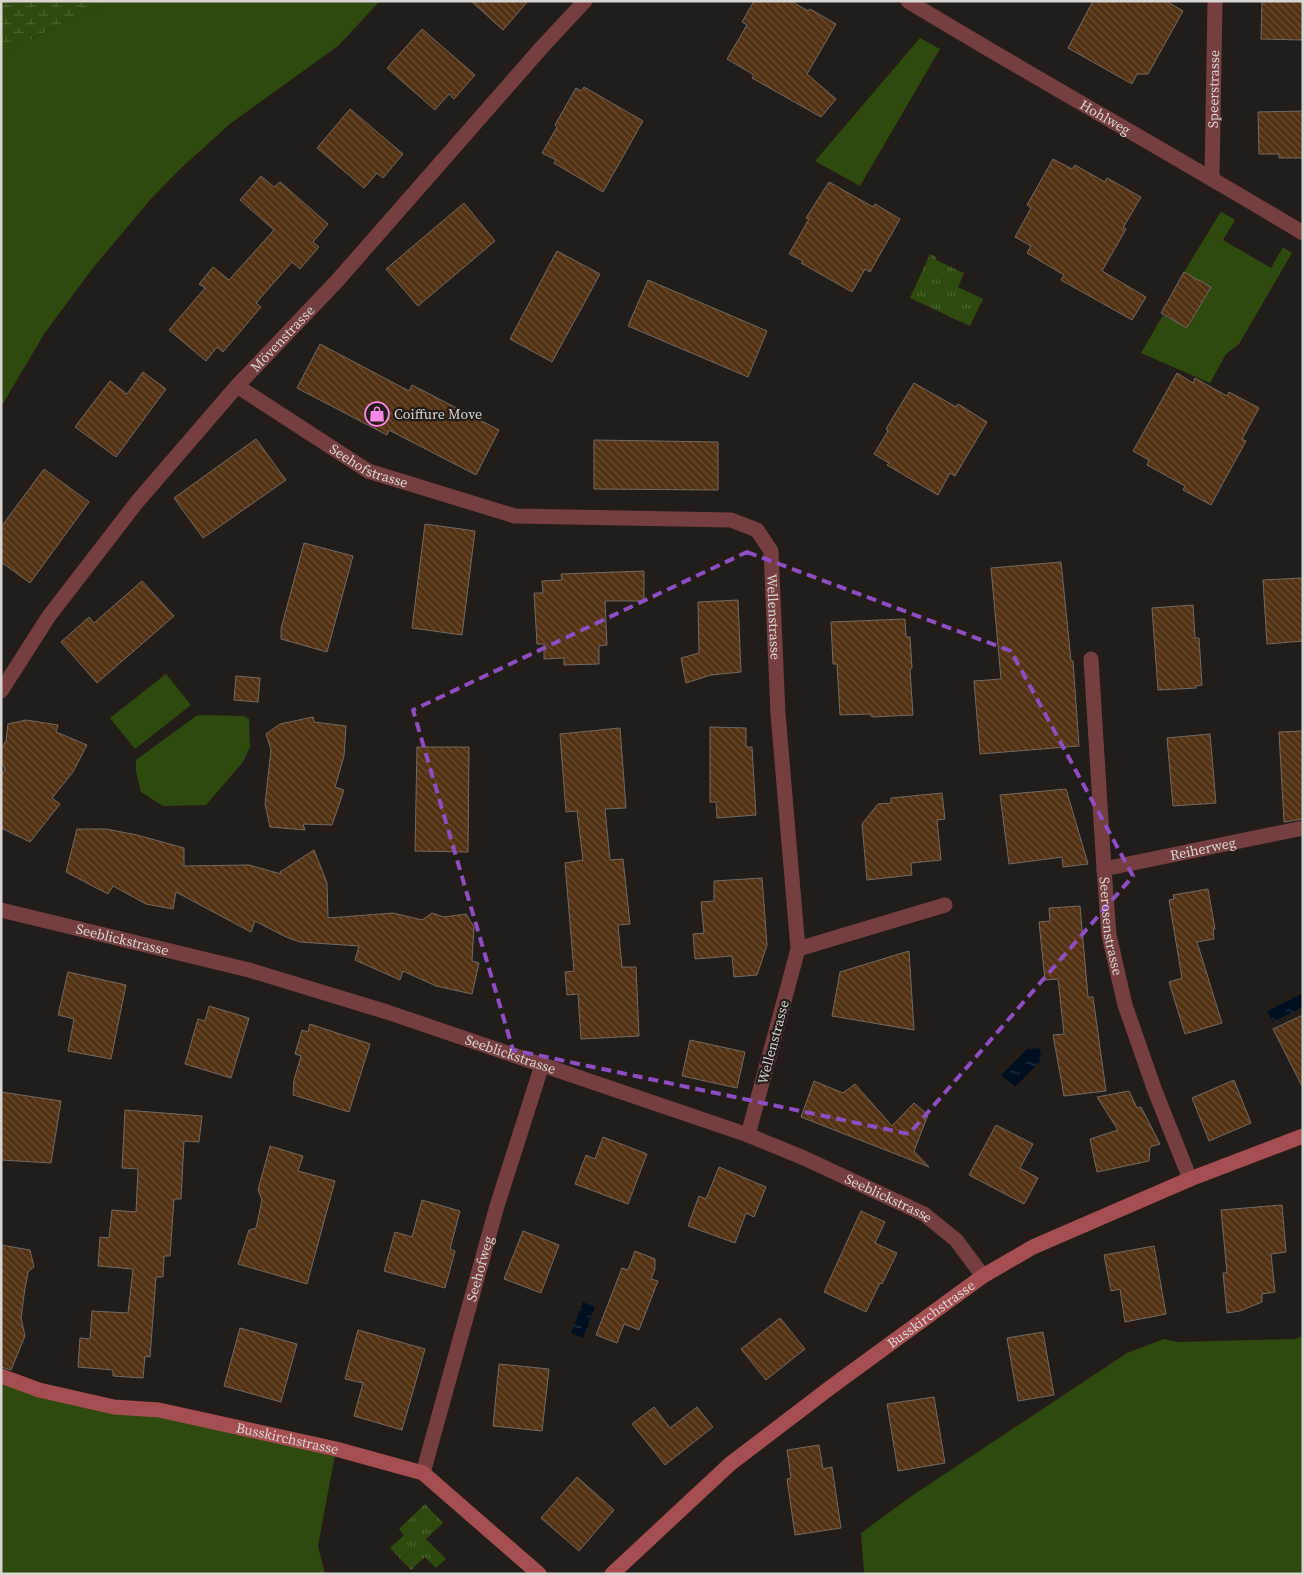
<svg xmlns="http://www.w3.org/2000/svg" width="1304" height="1575" font-family="'Source Serif 4',serif">
  <style>
    .grass { fill: #2f4a0e }
    .wetland { fill: url(#wetland-marsh) }
    .park { fill: url(#park-tufts) }
    .water { fill: url(#water-ripples) }
    .building { fill: url(#building-back-hatch); stroke: #716a64 }
    .lines { fill: none; stroke-linecap: round; stroke-linejoin: round }
    .street { stroke: #753e40; stroke-width: 15 }
    .secondary { stroke: #a54e52; stroke-width: 15 }
    .marked { fill: none; stroke: #8e4ec3; stroke-width: 4; stroke-dasharray: 10 6; stroke-linejoin: round }
    .labels { text-anchor: middle; dominant-baseline: central; stroke-width: 4.5; stroke-linejoin: round; paint-order: stroke }
    .street-label { font-size: 14px; fill: #d9d5d2; stroke: #231d19 }
    .poi-label { font-size: 14px; fill: #d9d5d2; stroke: #231d19; text-anchor: start }
  </style>
  <defs>
    <pattern id="wetland-marsh" width="20" height="14" patternUnits="userSpaceOnUse" patternTransform="scale(1.25)"><rect width="20" height="14" fill="#2f4a0e"/><path d="M1 5h8M5 5V1M11 12h8M15 12V8" fill="none" stroke="#4d6330"/></pattern>
    <pattern id="park-tufts" width="24" height="20" patternUnits="userSpaceOnUse" patternTransform="scale(1.25)"><rect width="24" height="20" fill="#2f4a0e"/><path d="M3 7l-1-3M5 7V3M7 7l1-3M15 17l-1-3M17 17v-4M19 17l1-3" fill="none" stroke="#4d6330"/></pattern>
    <pattern id="water-ripples" width="26" height="14" patternUnits="userSpaceOnUse" patternTransform="scale(1.25)"><rect width="26" height="14" fill="#011021"/><path d="M2 4q2-2 4 0t4 0M15 11q2-2 4 0t4 0" fill="none" stroke="#253240"/></pattern>
    <pattern id="building-back-hatch" width="6" height="6" patternUnits="userSpaceOnUse" patternTransform="scale(1.25)"><rect width="6" height="6" fill="#533113"/><path d="M-1 5l2 2M0 0l6 6M5-1l2 2" fill="none" stroke="#6b4e34"/></pattern>
  </defs>
  <rect width="100%" height="100%" fill="#231d19"/>
  <path class="grass" d="M112,1H380L338,46L231,123L179,170L150,200L92,269L44,334L1,407V52L10,50L55,27Z
    M920,38L940,49L860,186L815,161Z
    M1222,212L1235,220L1223,240L1271,268L1283,247L1292,253L1239,344L1226,354L1210,383L1141,353L1163,315L1188,328L1211,287L1184,272L1220,213Z
    M166,674L191,705L135,749L110,718Z
    M202,715L244,716L249,719L250,747L243,762L206,805L163,806L141,792L136,771V760L196,716Z
    M1303,1336V1574H864L861,1533L913,1495L1127,1353L1164,1339L1178,1342L1295,1339Z
    M1,1376L336,1449L318,1546L325,1574H1Z"/>
  <path class="wetland" d="M1,1H112L55,27L10,50L1,52Z"/>
  <path class="park" d="M930,254L936,257V260L964,273L958,287L983,299L970,326L910,298Z
    M425,1504L443,1523L426,1539L446,1559L436,1568L425,1557L411,1570L390,1548L404,1535L399,1529Z"/>
  <path class="water" d="M1303,993V1007L1273,1022L1267,1011Z
    M1028,1048L1031,1050L1033,1048L1040,1049L1041,1056L1039,1059L1041,1061L1015,1087L1001,1075Z
    M583,1302L595,1307L583,1338L571,1333Z"/>
  <path class="building" d="M471,1H528L503,30Z
    M754,1H791L808,11L810,9L836,24L807,74L836,99L821,117L752,78L754,75L727,59L747,25L742,22Z
    M1093,1H1166L1183,11L1148,74H1137L1132,84L1068,48Z
    M1262,1H1303L1302,40L1261,39Z
    M422,29L475,75L454,99L449,94L435,110L387,68Z
    M584,87L643,121L603,192L554,163L556,160L542,153L557,127L555,125L576,88L581,91Z
    M350,109L403,154L383,178L377,173L364,188L317,148Z
    M1303,111V158H1279V154H1259L1258,112Z
    M1053,159L1072,169L1075,165L1105,182L1107,178L1141,197L1123,228L1126,229L1102,271L1146,297L1132,320L1061,280L1064,275L1027,253L1031,246L1015,237L1031,208L1027,205Z
    M261,176L274,187L280,182L328,224L313,242L319,247L300,269L292,262L256,303L261,307L223,352L217,347L206,361L169,330L205,288L199,284L213,267L229,280L274,230L240,200Z
    M829,182L873,207L875,204L900,219L870,272L865,269L852,292L801,263L803,261L789,254L809,219L806,218Z
    M464,203L495,241L418,306L386,269Z
    M557,251L600,274L552,362L510,339Z
    M1184,272L1211,287L1187,328L1161,313Z
    M648,280L767,331L748,377L628,326Z
    M320,344L409,391L412,385L499,430L476,475L389,430L387,435L297,388Z
    M143,372L166,389L116,457L75,427L110,381L127,394Z
    M1177,373L1193,383L1195,378L1227,396L1229,392L1259,408L1242,439L1246,441L1211,505L1183,490L1185,486L1147,465L1149,460L1133,451Z
    M914,383L956,407L958,404L987,422L955,476L950,473L938,495L887,465L889,463L874,454L888,431L886,429Z
    M256,439L286,480L203,538L174,498Z
    M594,440L718,442V490L594,489Z
    M44,469L89,502L30,583L1,562V527Z
    M425,524L475,531L462,635L412,628Z
    M304,543L353,556L327,652L281,639V629Z
    M1061,562L1071,661H1073L1079,746L980,754L974,681L1001,679L991,568Z
    M644,571V601H605L607,645L599,646V664L564,665V658L544,659V644H537L534,593H543L542,581L562,580L561,574Z
    M1303,578V641L1267,644L1263,580Z
    M142,581L174,616L97,683L61,642L89,617L94,623Z
    M738,600L741,672L711,675L686,683L681,658L699,653L698,602Z
    M1193,605L1195,638H1199L1202,685L1196,686V688L1158,690L1152,608Z
    M905,619L906,637H910L912,668L910,670L913,715L872,717L870,714L840,715L837,664H833L831,622Z
    M236,676L260,678L258,702L234,700Z
    M313,717L314,722L346,726L344,756L335,787L344,790L332,825L303,824L305,830L270,827L265,804L271,750L266,734L280,724Z
    M26,720L58,725L56,732L87,745L73,772L52,798L60,804L30,842L1,828V777L5,769L1,760V749L6,741L8,724Z
    M710,727L746,728V747H752L756,815L717,818L716,802H710Z
    M620,728L626,808L605,809L610,860L623,859L630,924L618,925L622,967H636L639,1036L581,1039L578,994L567,995L565,972L574,971L565,863L583,860L577,811L566,812L560,734Z
    M1303,731V819L1284,822L1279,732Z
    M1210,734L1216,803L1173,806L1167,738Z
    M417,747H469L468,852L415,851Z
    M1066,789L1088,864L1063,867L1062,857L1009,864L1000,795Z
    M942,793L945,819L937,820L941,860L911,863L912,875L867,880L862,824L878,804L891,803V798Z
    M77,829H106L137,835L184,848V866L249,865L281,874L280,872L314,850L327,883L328,918L393,913L422,920L432,913L444,917L466,914L474,927L472,961L479,963L472,994L436,986L403,971L400,980L355,960L359,946L300,942L286,937L255,921L251,932L176,892L173,909L146,904L113,886L108,894L66,872Z
    M762,878L767,945L757,975L734,977L732,956L695,959L693,934L704,933L701,902L714,901V881Z
    M1208,889L1215,929H1213L1214,939L1197,942L1222,1023L1185,1034L1169,982L1182,978L1169,900L1174,899L1173,895Z
    M1080,906L1088,997H1093L1106,1091L1064,1096L1053,1035L1064,1034L1058,979L1045,980L1039,922L1050,921L1049,908Z
    M909,951L914,1030L832,1016L840,972Z
    M68,972L126,985L111,1059L68,1051L74,1019L58,1015Z
    M209,1006L249,1018L231,1078L185,1064L198,1019L205,1021Z
    M1303,1015V1088L1273,1029Z
    M310,1024L370,1044L349,1112L293,1095L294,1080L301,1056L295,1054L302,1030L308,1032Z
    M690,1040L745,1052L737,1088L682,1076Z
    M1234,1080L1251,1123L1209,1141L1192,1098Z
    M814,1081L843,1093L855,1084L892,1126L914,1103L928,1115L914,1151L929,1167L801,1117Z
    M1129,1091L1137,1108L1141,1107L1160,1144L1150,1147L1149,1161L1097,1172L1090,1139L1118,1130L1097,1097Z
    M1,1092L61,1101L51,1163L1,1160Z
    M125,1110L202,1116L199,1142L184,1141L181,1199H174L170,1256H164L163,1277H156L150,1357L145,1356L143,1378L113,1376V1370L78,1367L80,1338L90,1339L92,1311L128,1313L133,1269L98,1266L100,1237L109,1238L112,1210L136,1212L138,1169L122,1168Z
    M996,1125L1033,1144L1020,1168L1038,1178L1024,1204L969,1175Z
    M603,1137L647,1154L628,1204L575,1184L586,1155L595,1159Z
    M270,1146L303,1156L298,1171L335,1181L307,1284L238,1264L249,1230L256,1228L262,1200L258,1190Z
    M719,1167L766,1187L754,1217L746,1213L735,1243L688,1226L699,1196L706,1199Z
    M422,1200L460,1211L450,1249L455,1251L445,1288L384,1271L395,1232L412,1237Z
    M1282,1205L1286,1252L1271,1254L1275,1292L1262,1294V1302L1240,1311L1227,1313L1223,1273H1227L1221,1210Z
    M861,1211L885,1222L875,1243L897,1253L882,1284L880,1283L866,1312L824,1292Z
    M523,1231L559,1245L541,1293L504,1279Z
    M1,1245L30,1250L34,1267L28,1272L24,1295L21,1318L25,1336L11,1370L1,1367Z
    M1154,1246L1166,1314L1125,1322L1120,1289L1111,1291L1104,1255Z
    M635,1251L655,1259V1269L651,1279L658,1281L639,1330L624,1324L617,1343L596,1335L622,1268L628,1270Z
    M780,1318L805,1349L766,1380L741,1349Z
    M240,1328L297,1344L281,1402L224,1386Z
    M358,1330L425,1349L402,1430L354,1416L363,1383L345,1379Z
    M1043,1332L1054,1395L1018,1401L1007,1338Z
    M499,1364L549,1369L542,1431L493,1426Z
    M934,1397L945,1463L898,1471L887,1404Z
    M654,1407L670,1428L697,1407L713,1427L665,1465L632,1424Z
    M819,1445L823,1469L832,1467L841,1528L795,1535L787,1479L791,1478L787,1450Z
    M577,1477L614,1510L579,1551L541,1518Z"/>
  <g class="lines">
    <g class="street">
      <path id="s1" d="M908,1C1038,80 1172,154 1303,233"/>
      <path id="s2" d="M1212,178L1215,1"/>
      <path id="s3" d="M237,386L368,471L515,516L731,520L757,530L771,551L778,714L798,949L748,1135"/>
      <path id="s4" d="M1091,659L1104,869L1109,935L1125,1005L1155,1091L1190,1179"/>
      <path id="s5" d="M1,691L49,616L137,502L237,386L337,281L543,46L585,1"/>
      <path id="s6" d="M1104,869L1303,828"/>
      <path id="s7" d="M1,910L249,970L387,1012L748,1135L804,1158L924,1214L956,1240L983,1276"/>
      <path d="M798,949L945,905"/>
      <path id="s8" d="M423,1473L497,1206L542,1065"/>
    </g>
    <g class="secondary">
      <path id="s9" d="M1,1376L39,1390L114,1407L159,1410L336,1449L423,1473L539,1574"/>
      <path id="s10" d="M612,1574L730,1464L831,1387L983,1276L1033,1247L1190,1179L1303,1136"/>
    </g>
  </g>
  <path class="marked" d="M747,552L1011,651L1133,876L909,1134L513,1050L413,710Z"/>
  <defs>
    <g id="shop-ring" transform="scale(1.25)"><circle r="9.5" fill="#231d19" stroke="#fb87e6" stroke-width="1.5"/><path d="M-5-2.5h2.3a2.7 3.5 0 0 1 5.4 0H5L5.5 6h-11ZM-1.5-2.5h3a1.5 2.3 0 0 0-3 0Z" fill="#fb87e6"/></g>
  </defs>
  <g fill-rule="evenodd">
    <use href="#shop-ring" x="377" y="414"/>
  </g>
  <g class="labels">
    <g class="street-label">
      <text stroke="none"><textPath href="#s2" startOffset="89">Speerstrasse</textPath></text>
      <text stroke="none"><textPath href="#s1" startOffset="229">Hohlweg</textPath></text>
      <text stroke="none"><textPath href="#s5" startOffset="452">Mövenstrasse</textPath></text>
      <text stroke="none"><textPath href="#s3" startOffset="155">Seehofstrasse</textPath></text>
      <text stroke="none"><textPath href="#s3" startOffset="645">Wellenstrasse</textPath></text>
      <text stroke="none"><textPath href="#s6" startOffset="101">Reiherweg</textPath></text>
      <text stroke="none"><textPath href="#s4" startOffset="268">Seerosenstrasse</textPath></text>
      <text stroke="none"><textPath href="#s7" startOffset="125">Seeblickstrasse</textPath></text>
      <text transform="translate(773 1042) rotate(-75)">Wellenstrasse</text>
      <text stroke="none"><textPath href="#s7" startOffset="530">Seeblickstrasse</textPath></text>
      <text stroke="none"><textPath href="#s7" startOffset="935">Seeblickstrasse</textPath></text>
      <text stroke="none"><textPath href="#s8" startOffset="212">Seehofweg</textPath></text>
      <text stroke="none"><textPath href="#s10" startOffset="412">Busskirchstrasse</textPath></text>
      <text stroke="none"><textPath href="#s9" startOffset="294">Busskirchstrasse</textPath></text>
    </g>
    <g class="poi-label">
      <text x="394" y="414">Coiffure Move</text>
    </g>
  </g>
  <rect width="1304" height="1575" fill="none" stroke="#d9d5d2" stroke-width="5"/>
</svg>
